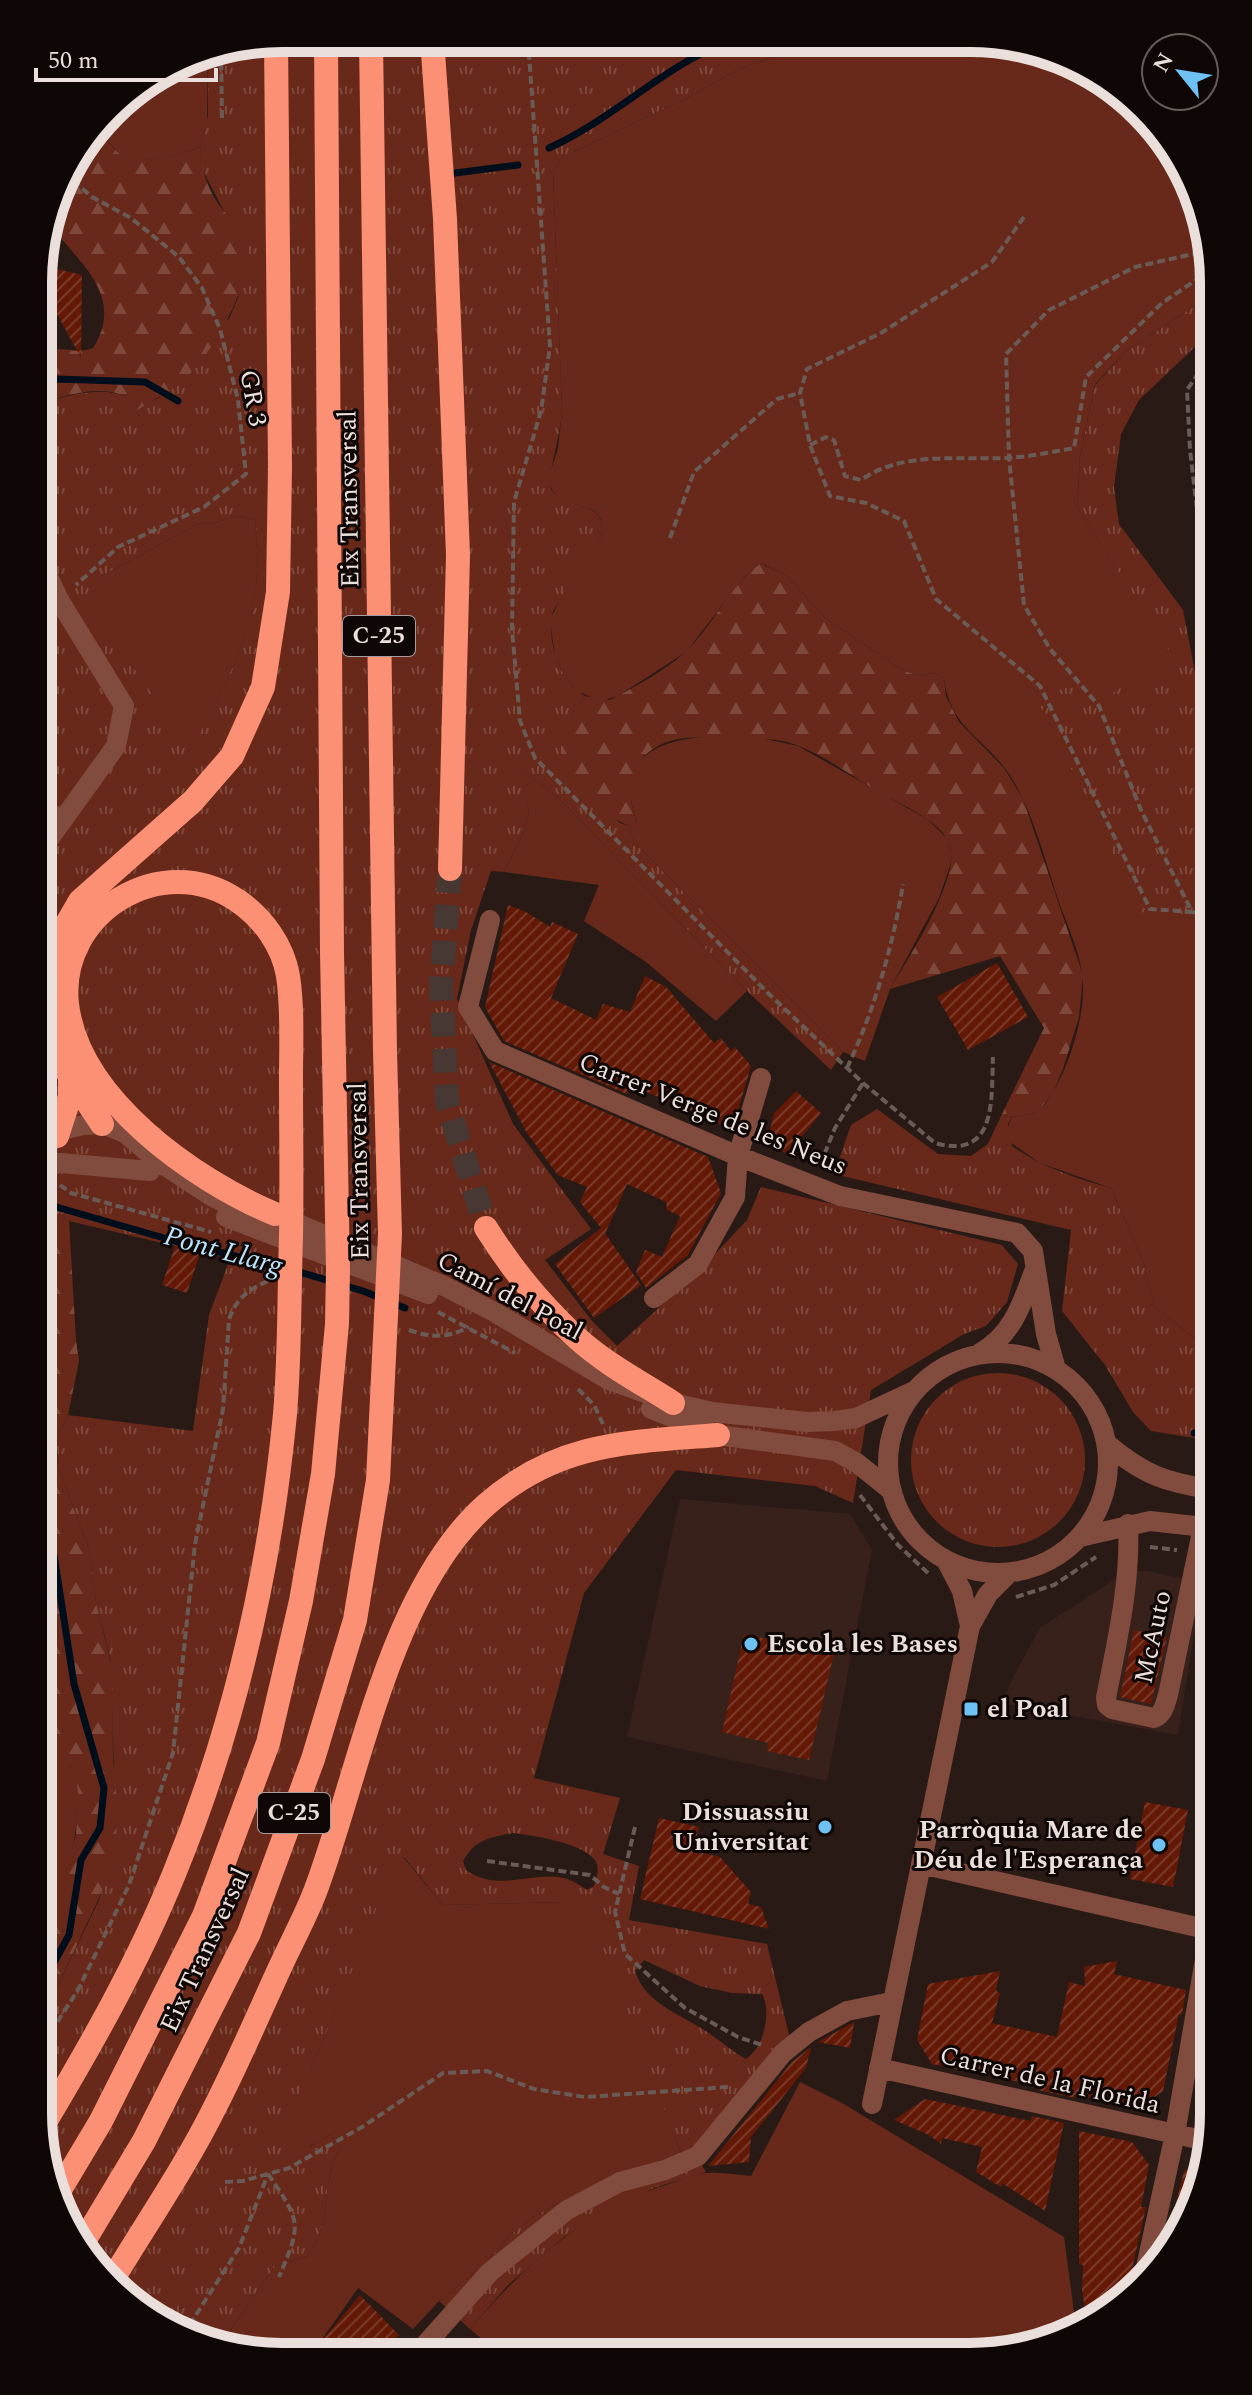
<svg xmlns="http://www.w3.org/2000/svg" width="1252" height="2395" font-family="Spectral,serif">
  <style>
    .built { fill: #38211b }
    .grass { fill: url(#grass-tufts); fill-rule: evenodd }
    .forest { fill: url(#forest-firs) }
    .garden { fill: #68291a }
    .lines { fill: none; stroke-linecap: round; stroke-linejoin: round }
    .stream { stroke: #000e1c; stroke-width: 7 }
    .building { fill: url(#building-hatch) }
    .highway-tunnel { stroke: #473834; stroke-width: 24; stroke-dasharray: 24 12; stroke-linecap: butt }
    .path { stroke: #6a5b57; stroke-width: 4; stroke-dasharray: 8 4; stroke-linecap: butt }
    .minor { stroke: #814b3e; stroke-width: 20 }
    .highway { stroke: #fc9075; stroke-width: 24 }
    .poi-dot { fill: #6ec2f3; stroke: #0e0705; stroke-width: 3 }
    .labels { text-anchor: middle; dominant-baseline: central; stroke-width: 6; stroke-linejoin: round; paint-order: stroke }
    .shield { fill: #0e0705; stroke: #a99e9c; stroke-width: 2 }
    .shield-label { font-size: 24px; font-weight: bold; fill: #ebdfdc }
    .street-label { font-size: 26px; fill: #ebdfdc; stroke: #0e0705 }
    .poi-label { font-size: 26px; font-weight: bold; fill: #ebdfdc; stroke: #0e0705; text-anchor: start }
    .water-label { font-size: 28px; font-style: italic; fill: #bbe4fe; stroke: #0e0705 }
    .rim { fill: none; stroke: #ebdfdc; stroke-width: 10 }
  </style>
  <defs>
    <pattern id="grass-tufts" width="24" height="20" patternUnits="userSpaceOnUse" patternTransform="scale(2)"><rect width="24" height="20" fill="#68291a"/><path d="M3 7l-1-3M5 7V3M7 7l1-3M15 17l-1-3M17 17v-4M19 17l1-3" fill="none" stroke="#7e483b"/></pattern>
    <pattern id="forest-firs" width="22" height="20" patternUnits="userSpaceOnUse" patternTransform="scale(2)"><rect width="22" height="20" fill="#68291a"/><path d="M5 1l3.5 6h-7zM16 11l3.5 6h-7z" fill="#7e483b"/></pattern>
    <pattern id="building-hatch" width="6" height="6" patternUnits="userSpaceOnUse" patternTransform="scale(2)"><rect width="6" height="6" fill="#631905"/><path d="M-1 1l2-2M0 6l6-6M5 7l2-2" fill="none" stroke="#7a3a29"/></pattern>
  </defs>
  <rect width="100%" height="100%" fill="#2a1a16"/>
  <path class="built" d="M680,1499L850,1514L872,1550L827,1781L627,1737Z
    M1146,1571L1202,1582L1178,1735L1002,1703L1014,1675L1040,1628L1121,1575L1131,1572Z"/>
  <path class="grass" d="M282,38L591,40L601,43L626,40L794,41L787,51L780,55L739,69L691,96L563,157L553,171L562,411C560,438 550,463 550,488C566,513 609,496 601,538L553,611C546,640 559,681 585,696C567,717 556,742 567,771C571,781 610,813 620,823L629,826L634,842L843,1052L831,1070L747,991L558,798L521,769L529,813L524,831L504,872L491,871L471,930L457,999L513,1124L591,1229L545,1260L592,1321L617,1346L699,1271L747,1220L761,1187L1002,1245L1018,1264L1007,1302L986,1326L964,1334L871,1390L853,1503L815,1486L676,1470L584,1593L534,1778L620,1798L603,1854L639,1866L629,1920L767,1944L789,2035L693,2151L706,2172L654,2188L564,2237L508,2285L470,2329L439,2301L481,2268L509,2236L533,2217L570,2197L682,2155L649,2075L565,1902L443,1905L404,1857L389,1872L368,1936L309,2073L310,2147L330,2135L341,2147C324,2174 329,2204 320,2234C317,2242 312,2249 307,2256L275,2266L219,2347L188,2338L121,2297L51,2191L38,2113V2020L54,1994L99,1900L116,1852L111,1661L96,1602L89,1549L58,1467L57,1437L68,1415L193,1431L209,1315L230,1259L69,1221L39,1210L40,405C63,396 103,385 126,397L132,415L149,402L159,398L230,317L238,298L240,287L224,211L201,167L200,147L208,115V53ZM239,516L255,520C256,536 258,553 257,569C256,629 220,697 191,748L96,579L200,523L210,524ZM513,1833C535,1836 580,1842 595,1860C600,1867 597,1879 594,1886L587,1890C578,1884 571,1879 559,1877C527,1873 496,1892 466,1870L463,1861C476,1839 489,1838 513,1833ZM644,1960L700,1986L732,1993L762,1994C772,2011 764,2048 746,2059C733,2052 722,2042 710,2034C684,2015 645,2005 635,1971Z
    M869,42H935C912,54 890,56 869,42Z
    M1214,293V338L1197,345L1139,400L1121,434L1114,487L1119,524L1183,610L1202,709L1214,744V929L1141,913L1035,696L1172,657L1077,507L1080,456L1095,385L1125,352Z
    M877,1109L938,1154L971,1156L988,1144L1002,1114L1012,1117L1008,1124L1012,1146C1041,1167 1077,1179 1111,1188L1144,1263L1154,1306L1214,1354V1441L1151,1431L1133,1412L1105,1365L1062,1311L1071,1230L834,1174L851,1125Z
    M911 1460a87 87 0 1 1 174 0a87 87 0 1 1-174 0Z"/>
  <path class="forest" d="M99,127C105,136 110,146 119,153C138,167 180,155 200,147C201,169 208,192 223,210C229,218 237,225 242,234C264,270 210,357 183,381C167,395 147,401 131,416L126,397C102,384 64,395 40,405V354C58,342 74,356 93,348C115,314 102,286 78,258C66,244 63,238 47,229L63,173Z
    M760,563L787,576L825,618L902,670L918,675L937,673L944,679L946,696L959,722L1004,768L1023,799L1083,975L1079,1017L1063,1069L1053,1093L1037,1113L1012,1117L1002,1114L1044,1028L1000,956L890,989C908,959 956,885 951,851C950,841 944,833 936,826C920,812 897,802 878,792C852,776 817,750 787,742C767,737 747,740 727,739C711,738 694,736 678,739C634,748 622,784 637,823L629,826C610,818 597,806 584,791C579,786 570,779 567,772C554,744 567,717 585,696L610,700C634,687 665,671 684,653C713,627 729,586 760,563Z
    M39,1210L69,1221L76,1340L79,1361L68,1415L57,1437L56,1443L58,1467L89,1549L96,1602L112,1667L113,1761L117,1802L116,1852L112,1870L54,1994L38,2020V1944L62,1889L76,1834L78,1805L71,1766L50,1758L38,1766Z"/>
  <path class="garden" d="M794,41L868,42L890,53L915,51L935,42L1017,43L1131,98L1201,204L1214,293L1125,352L1095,384L1080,456L1077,507L1173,657L1107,696L1092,680L1036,697L1141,912L1214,929V1354L1154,1306L1144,1263L1111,1188L1040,1163L1007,1140L1006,1131L1012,1117L1037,1113C1064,1087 1085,1021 1083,984C1082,956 1068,927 1059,902C1045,861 1034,814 1011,777C986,737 951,731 944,679L937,673L918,675L902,670L825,618L787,576L761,563L745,576L686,652L618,696L602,701L578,692L566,679L555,656L550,620L566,587L601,538C610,490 557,519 548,480L558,448L562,411L553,171L563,157L691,96L739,69L780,55L787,51Z
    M208,53L207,121L200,147C180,155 138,168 119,153C111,146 105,136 99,127L121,99L189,56Z
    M239,516L255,520C256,536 258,553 257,570C256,631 220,696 191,749L84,598L96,579L200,523L210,524Z
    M705,737L765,739L798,746L927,819L948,839L952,855L950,866L939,898L890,989L865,1061L843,1052L634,842L629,826L637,822C615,763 650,741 705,737Z
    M520,768L558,798L747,991L716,1021L646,962L584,921L599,885L504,872L524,831L529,813Z
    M56,1757C97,1763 70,1862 63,1888C57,1907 48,1926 38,1944V1766L50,1758Z
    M403,1857L443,1905L565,1902L596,1930L682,2156L570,2197L533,2217L509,2236L481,2268L439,2301L413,2329L358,2288L311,2355H249L219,2347L275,2266L307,2256C312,2249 317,2242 320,2234C329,2204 324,2174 341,2147L330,2135C310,2147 304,2153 283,2142L282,2137C313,2061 348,1986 376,1909C382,1893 385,1863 403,1857Z
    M800,2082L842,2103L1064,2237L1076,2327L1079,2329L1048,2344L970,2357L479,2356L488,2344L470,2329C528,2262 586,2209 672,2183C683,2179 697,2173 708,2173C722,2172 737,2175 751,2176Z"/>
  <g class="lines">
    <path class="stream" d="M549,148C613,119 663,67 728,41
      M455,173L518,165
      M40,384L57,379L145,382L178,401
      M39,1202L171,1240L284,1268
      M296,1271L363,1291L405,1308
      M39,1396L41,1384L39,1365
      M1194,1433L1214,1436
      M38,1992L69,1935L81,1860L100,1828L104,1788L74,1684L54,1555L39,1494"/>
  </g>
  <path class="building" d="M40,265L82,275L81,358L57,314L40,312Z
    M508,905L526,912L550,927L552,922L578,934L551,998L596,1020L603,1004L630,1012L645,976L666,987L714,1043L721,1038L731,1051L735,1047L751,1066L736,1117L722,1125L631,1085L627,1094L504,1041L485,1007Z
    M997,963L1028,1017L968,1050L937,997Z
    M489,1062L708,1157L721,1193L688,1255L646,1288L636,1272L645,1250L662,1257L680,1216L667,1210L666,1202L627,1184L605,1234L602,1229L641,1285L594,1318L555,1264L601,1228L580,1202L587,1187L558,1175L527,1133Z
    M796,1091L821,1113L788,1154L777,1149L769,1134L774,1113Z
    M175,1246L200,1254L187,1293L162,1285Z
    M1134,1630L1167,1637L1151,1704L1120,1697Z
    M744,1634L834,1654L809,1760L767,1751L768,1743L722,1732Z
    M1145,1802L1188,1810L1173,1887L1130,1879Z
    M659,1818L699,1827L693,1851L720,1857L751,1892L748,1904L761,1907L769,1929L640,1899Z
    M1117,1961L1114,1974L1186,1990L1182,2015L1179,2014L1163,2091L1141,2106L1100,2098L1070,2097L1038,2090L1039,2086L932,2064L917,2040L928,1984L1000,1971L996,1991L1000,1993L992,2023L1057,2037L1069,1982L1085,1986L1084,1967Z
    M854,2023L850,2048L818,2042L852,2023Z
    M811,2047L806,2068L751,2137L749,2162L708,2166L792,2062Z
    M925,2099L1031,2121L1032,2116L1064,2123L1045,2211L1002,2183L1001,2187L976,2172L982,2147L942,2138L941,2144L929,2135L894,2120Z
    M1079,2131L1132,2142L1149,2165L1141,2207H1146L1130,2278L1134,2290L1106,2316L1080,2329L1085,2308L1082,2291L1083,2265L1079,2264Z
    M1207,2157L1196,2206L1160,2266L1184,2171Z
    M360,2295L399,2335L380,2355H317L325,2337Z"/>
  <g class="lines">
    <path class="highway-tunnel" d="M450,869L441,987L447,1102L486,1228"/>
    <path class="path" d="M528,40L550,346L541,411L514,502L512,629L520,721L535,758L771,996L863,1083L935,1143C998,1161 991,1097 993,1057
      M221,50L222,119
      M64,173L92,197L131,218L179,257L202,288L220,329L238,400L246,474L204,507L118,547L76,585
      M1024,217L992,262L881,333L807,369L800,393L810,445L830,496L866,503L904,521L936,599L1040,686L1150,909L1192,912
      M1208,244L1202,252L1135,267L1049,310L1006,354L1009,458L1024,605L1050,649L1099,706L1141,810L1192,912L1214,917
      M810,445L826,437L834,440L845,476L861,480C902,451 958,460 1006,458C1028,457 1052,452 1074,448L1086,377L1162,303L1212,269
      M670,538L694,472L777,399L800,393
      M1214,687L1204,633L1203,560L1190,450L1187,390L1214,350
      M847,1068C874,1011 893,946 903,884
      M820,1165L835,1128L863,1083
      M60,1185L71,1193L211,1232
      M438,1312L515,1353
      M409,1330C431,1338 448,1338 469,1327
      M578,1389L594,1405L603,1424
      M860,1495L898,1545L928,1573
      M1150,1547L1177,1550
      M1016,1597L1054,1585L1096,1557
      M635,1827L615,1912L625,1954L685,2008L738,2037L762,2045
      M487,1861L590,1875L604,1887L619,1894
      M38,2052L78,1990L129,1885L173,1753L195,1544L223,1409L229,1320C236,1298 248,1290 268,1281
      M38,2077L41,2078
      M268,2174C301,2222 302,2223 279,2277
      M225,2182L243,2181L289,2168L362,2127L443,2073L487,2071L534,2089L585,2097L728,2087
      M183,2335L239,2248L268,2174"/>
    <path class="minor" d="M39,853L116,746L124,706L59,600L40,560
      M490,920L468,1007L495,1051L738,1156L840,1196L1017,1233L1033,1251L1046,1334L1056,1369
      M39,1161L150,1171
      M40,1161L52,1139L66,1129L84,1125L102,1124L125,1133L162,1164L211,1196L244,1212L275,1214L446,1287L496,1313L607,1379L673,1403L712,1412L807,1422L834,1421L856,1418L916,1390
      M226,1217L428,1294
      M654,1298L698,1264L735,1197L738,1156L761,1078
      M888 1463a110 110 0 1 1 220 0a110 110 0 1 1-220 0Z
      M980,1353C1013,1335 1022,1303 1035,1269
      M651,1409L718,1435L835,1451L857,1463L892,1491
      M1107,1444C1145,1476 1166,1482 1214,1490
      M1128,1524C1131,1582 1117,1641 1106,1698L1107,1705L1112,1709L1154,1718C1164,1714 1165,1704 1168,1695L1203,1527
      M1080,1537L1150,1521L1213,1528
      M946,1560L962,1591L970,1626
      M921,1864L1210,1930L1214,1929
      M879,2068L1211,2142
      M872,2104L970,1626L988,1594L1009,1573
      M1143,2281L1175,2134L1210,1930
      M416,2355L490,2272L567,2210L620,2182L665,2170L698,2156L783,2053L809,2032L847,2011L891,2002"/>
    <path class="highway" d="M432,39L445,219L458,555L450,869
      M102,1124L58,1058L43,1008L45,981L54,946L80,901L193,801L232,756L263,687L278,592L280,467L276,39
      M57,1136L70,1096V1079
      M486,1228C511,1268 541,1305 576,1337C604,1363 640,1382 673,1403
      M41,2129C90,2047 138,1963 174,1874C234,1728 270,1570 285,1414C290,1355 289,1295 291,1237C292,1184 291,1131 291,1078C291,1045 293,1009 288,976C283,946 263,918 238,901C162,848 57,913 67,1004C78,1099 194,1180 275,1214
      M55,2198L101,2121L204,1916L268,1743L301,1601L323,1474L337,1324L338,1270L332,952L326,38
      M84,2241L144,2141L249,1933L313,1759L355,1620L378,1480L390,1234L385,1051L371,39
      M111,2282C146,2224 186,2166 216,2105C238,2062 257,2018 277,1974C289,1947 304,1920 315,1892C360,1773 389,1590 487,1504C558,1442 629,1442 718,1435"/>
  </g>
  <g class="poi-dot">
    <circle cx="751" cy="1644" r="8"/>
    <rect x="963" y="1701" width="16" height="16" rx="4"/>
    <circle cx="825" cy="1827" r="8"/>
    <circle cx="1159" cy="1845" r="8"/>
  </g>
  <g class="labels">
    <g class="shield">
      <rect x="343" y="616" width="72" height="40" rx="6"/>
      <rect x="258" y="1793" width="72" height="40" rx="6"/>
    </g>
    <g class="shield-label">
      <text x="379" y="636">C-25</text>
      <text x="294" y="1813">C-25</text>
    </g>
    <g class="street-label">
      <text transform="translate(253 398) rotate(80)">GR 3</text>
      <text transform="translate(349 499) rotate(-91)">Eix Transversal</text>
      <text transform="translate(713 1114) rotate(22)">Carrer Verge de les Neus</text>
      <text transform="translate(359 1171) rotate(-91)">Eix Transversal</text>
      <text transform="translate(510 1296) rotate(28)">Camí del Poal</text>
      <text transform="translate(1153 1637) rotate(-78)">McAuto</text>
      <text transform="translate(205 1950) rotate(-65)">Eix Transversal</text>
      <text transform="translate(1050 2080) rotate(13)">Carrer de la Florida</text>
    </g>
    <g class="poi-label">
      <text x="767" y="1644">Escola les Bases</text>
      <text x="987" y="1709">el Poal</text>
      <text x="809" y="1812" text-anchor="end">Dissuassiu<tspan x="809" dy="30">Universitat</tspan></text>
      <text x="1143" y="1830" text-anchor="end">Parròquia Mare de<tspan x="1143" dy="30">Déu de l'Esperança</tspan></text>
    </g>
    <g class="water-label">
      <text transform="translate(223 1251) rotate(15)">Pont Llarg</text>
    </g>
  </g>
  <path d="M0 0H1252V2395H0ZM282 52H970A230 230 0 0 1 1200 282V2113A230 230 0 0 1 970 2343H282A230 230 0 0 1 52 2113V282A230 230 0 0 1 282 52Z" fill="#0e0705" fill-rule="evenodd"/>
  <path class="rim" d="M282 52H970A230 230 0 0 1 1200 282V2113A230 230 0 0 1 970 2343H282A230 230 0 0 1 52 2113V282A230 230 0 0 1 282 52Z"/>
  <g transform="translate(1180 72) rotate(300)"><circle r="38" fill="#0e0705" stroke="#665d5b" stroke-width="2"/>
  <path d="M0-6L14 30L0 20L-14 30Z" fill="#6ec2f3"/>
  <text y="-12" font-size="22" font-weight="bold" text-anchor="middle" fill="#ebdfdc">N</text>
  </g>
  <path d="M36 68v12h180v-12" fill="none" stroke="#ebdfdc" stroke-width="4"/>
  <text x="48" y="68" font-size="24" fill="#ebdfdc" stroke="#0e0705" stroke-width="6" paint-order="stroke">50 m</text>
</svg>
